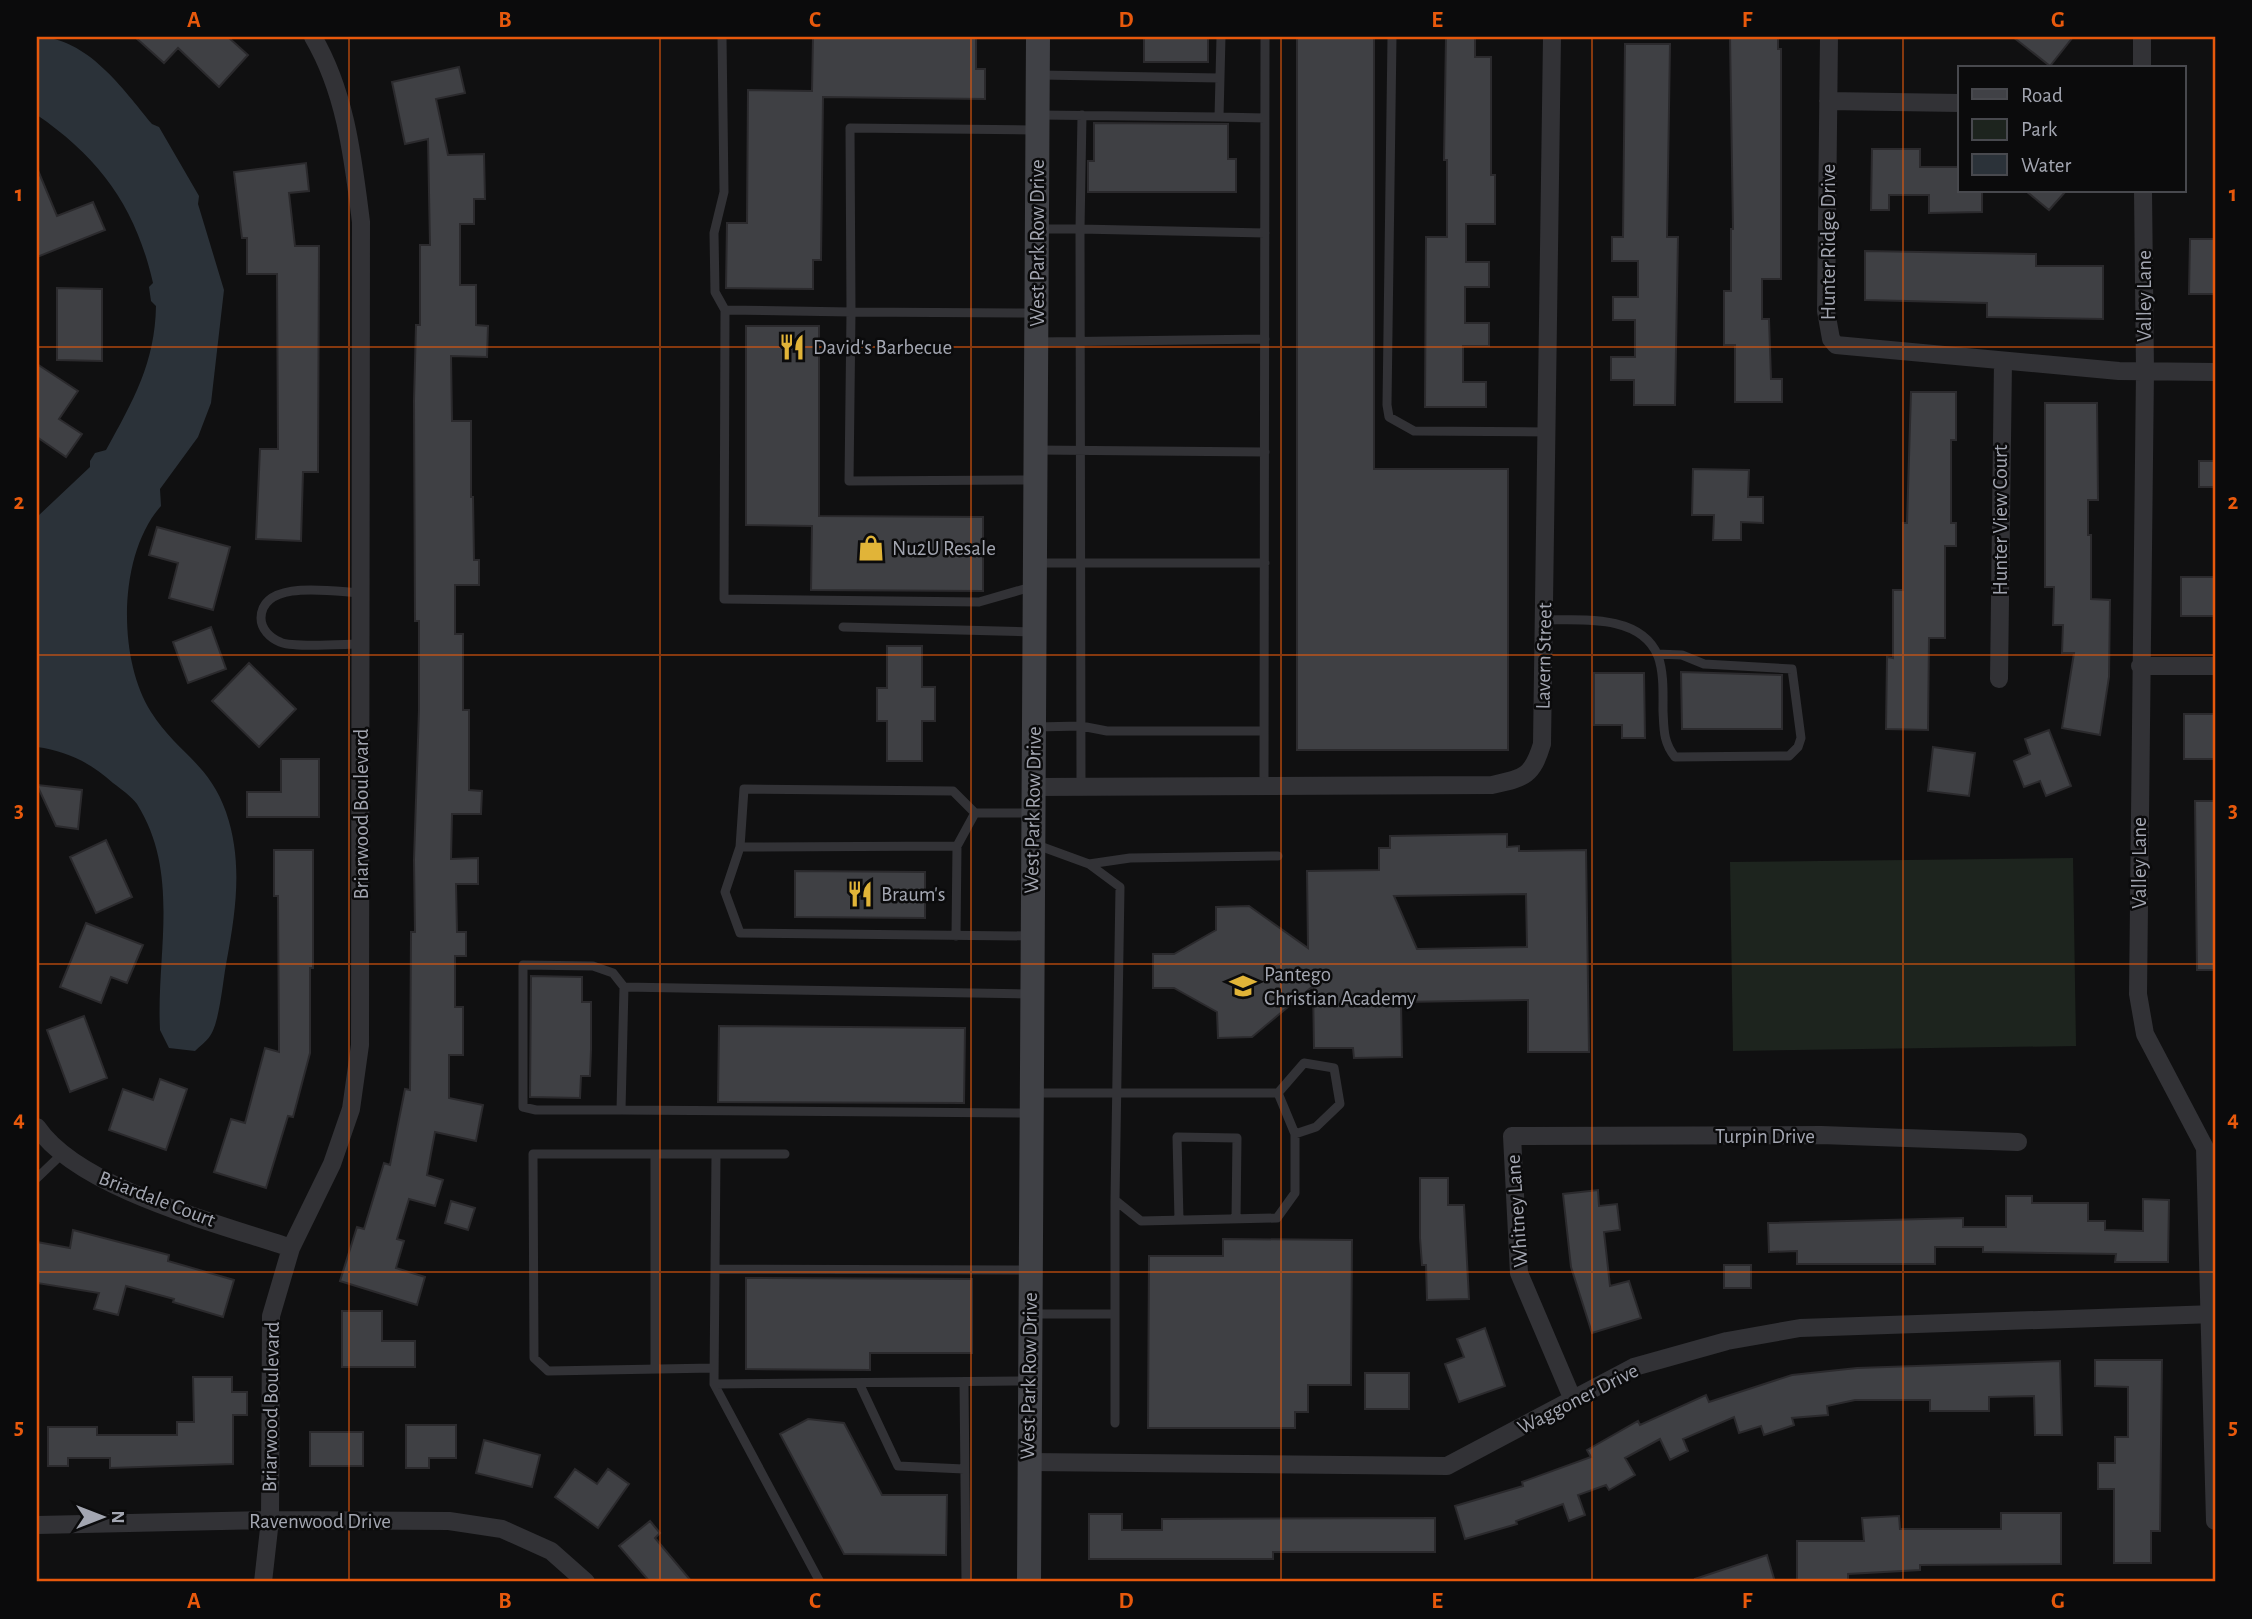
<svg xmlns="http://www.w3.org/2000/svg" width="2252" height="1619" font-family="'Alegreya Sans',sans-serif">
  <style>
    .green { fill: #1d241e }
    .water { fill: #2b3239 }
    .building { fill: #3f4044; stroke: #2b2a2d; stroke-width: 2; fill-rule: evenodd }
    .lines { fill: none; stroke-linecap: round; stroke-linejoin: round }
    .service { stroke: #323236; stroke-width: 9 }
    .minor { stroke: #323236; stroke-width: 18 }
    .secondary { stroke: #404146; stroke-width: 24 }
    .grid { fill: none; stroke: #e8590c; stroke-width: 2; stroke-opacity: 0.55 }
    .labels { text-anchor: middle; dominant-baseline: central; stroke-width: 5; stroke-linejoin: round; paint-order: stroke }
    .street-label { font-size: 21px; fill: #a3a6b1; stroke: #0b0b0c }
    .poi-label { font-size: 21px; fill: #a3a6b1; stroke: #0b0b0c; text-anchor: start }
    .neatline { fill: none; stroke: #e8590c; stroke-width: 2.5 }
    .grid-label { font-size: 23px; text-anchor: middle; font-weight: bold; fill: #e8590c }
  </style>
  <rect width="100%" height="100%" fill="#101011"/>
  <path class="green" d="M2073,858L2076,1046L1733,1051L1730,862Z"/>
  <path class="water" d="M37,37C87,37 123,89 152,124L159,127L199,196L198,204L224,290L211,403L198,437L160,489L161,506C118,554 117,658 151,712C176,752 209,763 226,812C243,861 236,910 227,959C223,978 220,1022 210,1036C206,1042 199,1047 195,1051L169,1048L160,1030C156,954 181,874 137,804C131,796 121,789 113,783C91,763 67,751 37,747V517L90,467V461L95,453L106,450C133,401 155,363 156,306L151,301L149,287L153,283C136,208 100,158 37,115Z"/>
  <path class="building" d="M135,37H228L248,55L219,87L178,48L164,63Z
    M813,37H976V69H985V99L823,97L821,260H813V289L726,288L727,223H747L748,90L812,91Z
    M1144,37H1208V62H1144Z
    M1297,37H1374V469H1508V750H1297Z
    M1446,37H1475V57H1491V175H1495V224H1466V262H1489V287H1465V323H1489V346H1463V382H1486V407H1425L1426,237H1447V160H1444Z
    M1730,37H1778V49H1781V279H1762V319H1769L1771,379H1782V402H1735V345H1724V291H1731V229H1733Z
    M2013,37H2073L2050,66Z
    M1625,44H1670L1667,237H1678L1675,405H1634V380H1611V357H1635V320H1613V297H1638V261H1612V237H1623Z
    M459,67L465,93L436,99L448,155L484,154L485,199H474V224H460V285H476V325L488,326L487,357L451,356L452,421H471V497H473L474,560H479V585H455V634H463V710H469V790L482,791L481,814H452L451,859L478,858V884H456L457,932H466V956H455V1007H463V1055H449V1098L483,1105L476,1141L435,1132L427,1175L443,1180L435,1206L409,1199L397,1239L404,1241L396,1268L425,1277L417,1305L340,1281L357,1227L364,1229L384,1163L390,1165L405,1089L410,1090L411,932H415L414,860L419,710V621H415L414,401L416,325H420V245H430L428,139L405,144L392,82Z
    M1094,123L1228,124V159H1236V192H1088V161H1094Z
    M1872,149H1920V167H1960V191H1982V212L1929,213V195H1889V210H1871Z
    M306,163L309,191L289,193L295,246H319L318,472H303L301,541L256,539L260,449H278L277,274H247V238H242L234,172Z
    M37,168L57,216L93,202L105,230L37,257Z
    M2026,191H2066L2049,210Z
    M2190,239H2215V294H2189Z
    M1865,251L2036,254V266H2103V319L1987,317V303L1865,300Z
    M57,288L102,289V361L57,360Z
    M746,326H819V516L983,517V591L811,590L812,526L746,525Z
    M37,364L78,391L59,419L82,434L66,457L37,437Z
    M1911,392H1956V440H1951V523H1956V546H1945V638H1929L1928,730L1886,729L1887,657L1893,658V590H1903V523H1907Z
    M2045,403H2097L2098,500H2088V535H2091V599L2110,600L2109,677L2100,735L2062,728L2074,653H2062L2063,625H2053L2054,587H2045Z
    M2199,461H2215V487H2199Z
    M1693,469L1749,470L1748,497H1763V523L1741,522V540H1713L1714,515H1692Z
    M157,527L230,547L213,610L169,598L178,563L149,555Z
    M2181,577H2215V616H2181Z
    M211,627L226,669L188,683L173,642Z
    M887,646H922V687H935V721H922V761H887V721H877V688H887Z
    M249,663L296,709L259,747L212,701Z
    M1681,672L1782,675V729H1682Z
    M1594,673H1644L1645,738H1622V725H1594Z
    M2184,714H2215V759H2184Z
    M2049,730L2071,786L2046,796L2040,781L2024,787L2014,761L2030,754L2025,739Z
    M1933,747L1975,753L1969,796L1928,791Z
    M281,759H319V817H247V792H281Z
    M37,785L82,790L78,829L56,826Z
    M2195,801H2215V970H2197Z
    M1507,834V847L1519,846V851L1586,850L1589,1052H1528V1000L1401,1002L1402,1057L1354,1058L1353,1048H1314L1313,986L1252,1037L1218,1038L1217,1012L1174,988H1153V954H1174L1216,930V907L1249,906L1308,948L1307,871L1379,870V848H1390V836ZM1526,894L1527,947L1417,949L1394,896Z
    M106,840L132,897L96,913L70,857Z
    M274,850H313V968H310V1053L293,1117L288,1116L266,1188L214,1172L231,1119L245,1123L265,1048L279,1052L278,896H274Z
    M795,871L925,872V918L795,917Z
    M86,923L143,945L127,983L111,977L101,1003L60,987Z
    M531,976L582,977V1002H591V1050L590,1076H581L580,1098L530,1097Z
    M84,1016L107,1078L70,1092L47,1030Z
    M719,1026L965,1028L964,1103L718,1102Z
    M160,1079L187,1089L166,1150L109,1130L123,1089L153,1100Z
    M1420,1178H1448V1205H1464L1469,1299L1427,1300L1426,1265H1422L1420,1238Z
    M1598,1190L1599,1206L1617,1204L1620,1230L1604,1232L1610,1286L1629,1281L1641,1318L1592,1333L1571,1267L1563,1194Z
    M2006,1196H2032V1203H2088V1221H2105V1230L2143,1231V1199L2169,1200L2168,1262H2115L2116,1254L1983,1252V1247H1935V1264H1797V1251L1769,1252L1768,1223L1963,1218V1227H2006Z
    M451,1201L475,1208L468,1230L445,1223Z
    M73,1230L169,1255L168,1261L234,1280L223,1317L173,1302L174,1299L126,1286L118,1315L94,1309L99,1293L37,1283V1242L70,1248Z
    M1223,1239L1352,1240L1351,1385H1308V1412H1295V1428H1148L1149,1256H1223Z
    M1724,1265H1751V1288H1724Z
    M746,1278L972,1279V1353H870V1370L746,1369Z
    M342,1311H382V1341H415V1367H342Z
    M1485,1328L1505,1386L1459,1402L1445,1364L1464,1357L1457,1339Z
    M2095,1360H2162L2160,1531H2151V1563H2114V1489H2098V1463H2115V1437H2128V1387L2095,1386Z
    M2060,1361L2062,1435H2035L2034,1396L1989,1397V1411H1930V1400H1855L1827,1406L1828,1415L1792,1418L1794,1425L1764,1435L1761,1426L1739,1433L1734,1417L1683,1439L1688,1451L1670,1460L1660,1439L1625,1458L1635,1475L1609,1490L1606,1485L1578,1495L1585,1515L1569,1521L1563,1504L1516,1521L1517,1524L1465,1539L1455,1506L1523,1486L1522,1482L1591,1457L1587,1450L1638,1421L1640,1425L1706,1395L1709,1402L1792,1375L1857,1368Z
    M1365,1373H1409V1409H1365Z
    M193,1377H232V1392H247V1415H233V1464L110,1468V1458H68V1466H48V1427H97V1435H177V1422H194Z
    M808,1419L844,1423L882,1495H947L946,1555L844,1554L780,1434Z
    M406,1425H456V1458H429V1468H406Z
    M310,1432H363V1466H310Z
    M484,1440L540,1455L532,1487L476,1473Z
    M575,1469L597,1484L608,1469L629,1484L598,1528L555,1497Z
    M2001,1513H2061V1564L1920,1565V1570L1848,1574V1582H1797V1541H1864L1862,1518L1899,1516L1900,1529H2001Z
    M1089,1514H1122V1530H1162V1519L1435,1518V1552H1273V1559H1089Z
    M650,1521L660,1533L655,1538L692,1582H650L619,1546Z
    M1767,1555L1775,1582H1696L1695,1579Z"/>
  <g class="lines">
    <path class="service" d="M722,37L724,192L714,233L715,292L725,310
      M1221,37L1219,117L1265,118
      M1392,37L1387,405L1389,417L1414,431L1548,432
      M1040,75L1220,78
      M1039,115L1219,117
      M1034,130L850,128L851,312L1035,313
      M1038,229H1080L1082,115
      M1038,342L1265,339
      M1036,450L1265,452
      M1035,563H1265
      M1031,587L979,602L724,599L725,310L851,312L849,481L1034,480
      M361,593C335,592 262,578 261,618C261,629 270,638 280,642C292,648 345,644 361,644
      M1545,620C1581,620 1641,614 1658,656C1664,673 1663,693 1663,711C1664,729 1663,742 1675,757L1789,756L1798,747L1801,738L1792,669L1704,664L1682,655L1657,654
      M843,627L1033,632
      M1036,727L1081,726L1107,731H1264
      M1264,786L1265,37
      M1081,787L1080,229L1265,233
      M1037,845L1089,864L1120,887L1115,1200L1141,1221L1277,1218L1295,1193V1134L1278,1093
      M740,847L744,789L953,791L975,813
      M1089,864L1130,858L1278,856
      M956,936L957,846
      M1030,936L740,933L725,892L740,847L957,846L975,813H1031
      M1030,994L624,987L621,1110L1031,1113
      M1032,1093H1278L1304,1063L1334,1068L1340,1104L1316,1127L1295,1134
      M621,1110H536L523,1107V965L593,966L613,973L624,987
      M716,1154H785
      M37,1178L63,1153
      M1115,1200V1423
      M1179,1220L1177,1137L1237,1138L1236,1219
      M715,1269L1029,1270
      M1032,1314H1114
      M714,1368L548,1371L534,1358L533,1154H716L714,1384
      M655,1369V1154
      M964,1382L966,1582
      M859,1383L898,1466L964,1469
      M820,1582L714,1384L1028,1381"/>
    <path class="minor" d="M1829,37L1826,311L1831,339L1836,345L2119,371L2215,372
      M2142,37V68
      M1828,101L1960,103
      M2143,191L2145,371L2138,994L2145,1034L2205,1148L2215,1521
      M2140,666H2215
      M1999,679L2003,361
      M1033,787L1492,785C1524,778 1532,777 1542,744L1552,37
      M37,1127C79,1189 220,1224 291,1248
      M1573,1400L1519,1273L1512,1136L1821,1135L2018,1142
      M1028,1462L1447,1466L1634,1367L1727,1341L1800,1328L2215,1314
      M37,1525L270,1520L449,1521L502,1529L551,1551L586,1582
      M263,1582L270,1520L271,1316L291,1248L332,1164L351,1109L360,1045L361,222C353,159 346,93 313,37"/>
    <path class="secondary" d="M1029,1582L1038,37"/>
  </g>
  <path class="grid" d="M349,37V1582M660,37V1582M971,37V1582M1281,37V1582M1592,37V1582M1903,37V1582M37,347H2215M37,655H2215M37,964H2215M37,1272H2215"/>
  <defs>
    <g id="restaurant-bare" transform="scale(2.1)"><path d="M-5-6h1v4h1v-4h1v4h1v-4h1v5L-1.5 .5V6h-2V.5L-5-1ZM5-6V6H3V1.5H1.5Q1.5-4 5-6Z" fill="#e1b438" stroke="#0b0b0c" stroke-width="2.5" paint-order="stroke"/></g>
    <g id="shop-bare" transform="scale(2.1)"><path d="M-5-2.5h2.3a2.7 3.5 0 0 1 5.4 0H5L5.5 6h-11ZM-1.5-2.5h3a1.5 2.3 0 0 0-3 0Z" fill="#e1b438" stroke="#0b0b0c" stroke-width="2.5" paint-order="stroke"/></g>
    <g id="school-bare" transform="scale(2.1)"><path d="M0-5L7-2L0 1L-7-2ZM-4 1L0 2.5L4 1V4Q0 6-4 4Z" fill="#e1b438" stroke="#0b0b0c" stroke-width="2.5" paint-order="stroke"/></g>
  </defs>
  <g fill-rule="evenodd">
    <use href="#restaurant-bare" x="792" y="347"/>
    <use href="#shop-bare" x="871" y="548"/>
    <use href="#restaurant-bare" x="860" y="894"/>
    <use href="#school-bare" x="1243" y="986"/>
  </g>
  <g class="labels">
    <g class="street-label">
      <text transform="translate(1828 242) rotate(-90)">Hunter Ridge Drive</text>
      <text transform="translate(1037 243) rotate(-90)">West Park Row Drive</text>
      <text transform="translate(2144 296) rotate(-90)">Valley Lane</text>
      <text transform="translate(2000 520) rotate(-90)">Hunter View Court</text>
      <text transform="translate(1544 656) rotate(-89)">Lavern Street</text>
      <text transform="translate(1033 810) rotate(-89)">West Park Row Drive</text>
      <text transform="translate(361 814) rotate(-90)">Briarwood Boulevard</text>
      <text transform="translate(2139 863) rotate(-90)">Valley Lane</text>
      <text x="1765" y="1136">Turpin Drive</text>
      <text transform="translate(157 1199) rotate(21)">Briardale Court</text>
      <text transform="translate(1517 1211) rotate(-94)">Whitney Lane</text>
      <text transform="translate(1029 1376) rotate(-89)">West Park Row Drive</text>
      <text transform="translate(1578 1399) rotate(-27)">Waggoner Drive</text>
      <text transform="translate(271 1407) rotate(-89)">Briarwood Boulevard</text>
      <text x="320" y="1521">Ravenwood Drive</text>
    </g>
    <g class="poi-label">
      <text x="813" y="347">David's Barbecue</text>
      <text x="892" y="548">Nu2U Resale</text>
      <text x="881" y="894">Braum's</text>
      <text x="1264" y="974">Pantego<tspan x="1264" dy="24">Christian Academy</tspan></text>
    </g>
  </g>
  <rect width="2252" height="1619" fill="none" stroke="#0b0b0c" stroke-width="77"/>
  <rect x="1958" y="66" width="228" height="126" fill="#0b0b0c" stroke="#48494e" stroke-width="2"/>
  <rect x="1972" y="89" width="35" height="10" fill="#404146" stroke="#48494e" stroke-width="2"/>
  <text x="2021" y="102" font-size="21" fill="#a3a6b1">Road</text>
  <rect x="1972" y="119" width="35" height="21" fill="#1d241e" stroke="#48494e" stroke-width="2"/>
  <text x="2021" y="136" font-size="21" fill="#a3a6b1">Park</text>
  <rect x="1972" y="154" width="35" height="21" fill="#2b3239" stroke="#48494e" stroke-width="2"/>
  <text x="2021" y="172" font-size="21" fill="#a3a6b1">Water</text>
  <g transform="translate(102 1517) rotate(90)" stroke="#0b0b0c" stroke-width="5" paint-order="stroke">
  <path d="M0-5L12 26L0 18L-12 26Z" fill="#a3a6b1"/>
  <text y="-10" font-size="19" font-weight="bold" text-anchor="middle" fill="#a3a6b1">N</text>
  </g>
  <rect x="38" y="38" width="2176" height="1542" class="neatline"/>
  <g class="grid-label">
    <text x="194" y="27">A</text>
    <text x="505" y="27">B</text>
    <text x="815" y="27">C</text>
    <text x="1126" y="27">D</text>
    <text x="1437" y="27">E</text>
    <text x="1747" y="27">F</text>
    <text x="2058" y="27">G</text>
    <text x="19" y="201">1</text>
    <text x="2233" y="201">1</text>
    <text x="19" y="509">2</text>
    <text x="2233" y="509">2</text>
    <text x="19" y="817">3</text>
    <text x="2233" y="817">3</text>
    <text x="19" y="1126">4</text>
    <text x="2233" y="1126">4</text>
    <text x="19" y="1434">5</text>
    <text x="2233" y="1434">5</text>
    <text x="194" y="1608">A</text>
    <text x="505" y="1608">B</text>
    <text x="815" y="1608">C</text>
    <text x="1126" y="1608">D</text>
    <text x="1437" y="1608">E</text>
    <text x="1747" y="1608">F</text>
    <text x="2058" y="1608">G</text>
  </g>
</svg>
